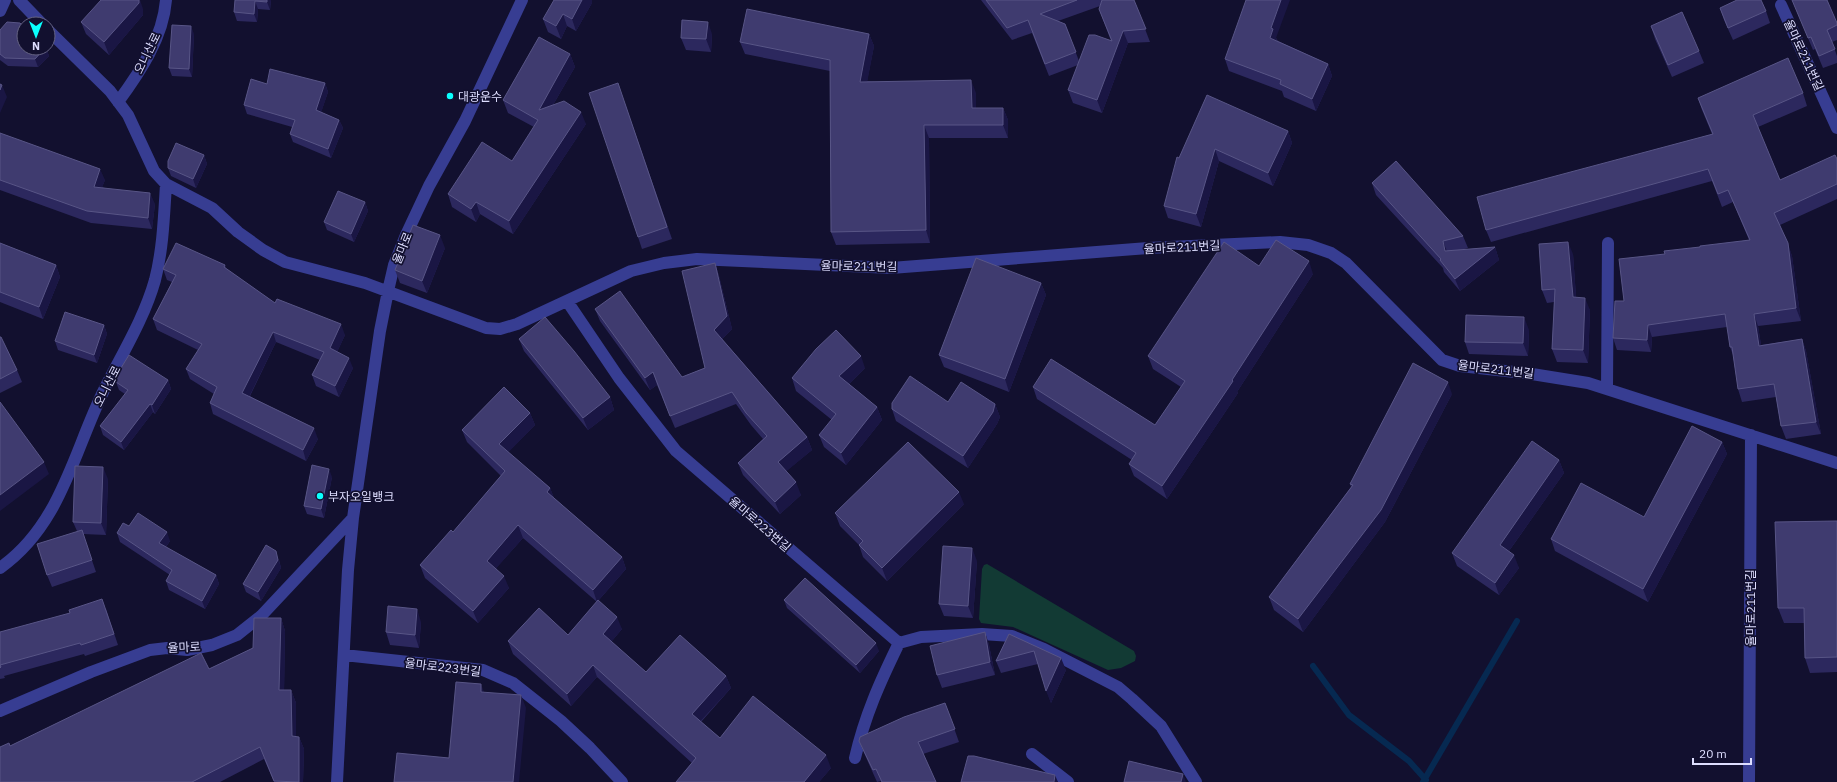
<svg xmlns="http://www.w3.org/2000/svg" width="1837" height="782" font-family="'IBM Plex Sans','Noto Sans KR',sans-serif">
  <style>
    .green { fill: #123a34 }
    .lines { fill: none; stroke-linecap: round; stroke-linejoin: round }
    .stream { stroke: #062951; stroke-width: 6 }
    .minor { stroke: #373d92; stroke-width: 12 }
    .wall { fill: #2c285e; fill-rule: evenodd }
    .shaded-wall { fill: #1a1644 }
    .building { fill: #3f3b6f; stroke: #585586 }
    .poi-dot { fill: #0afffe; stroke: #12102f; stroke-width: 1.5 }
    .labels { text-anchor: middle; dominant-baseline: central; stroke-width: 3.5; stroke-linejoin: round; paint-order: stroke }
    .street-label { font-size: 12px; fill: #dedeff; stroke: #12102f }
    .poi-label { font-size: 12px; fill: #dedeff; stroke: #12102f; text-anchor: start }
  </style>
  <rect width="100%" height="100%" fill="#12102f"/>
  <path class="green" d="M987,564L1134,651L1136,656L1135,661L1121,668L1108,670L1013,627L981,623L979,619L982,569L984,565Z"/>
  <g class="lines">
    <path class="stream" d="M1313,666L1349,715L1409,761L1426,780
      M1423,782L1517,621"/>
    <path class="minor" d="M19,0L42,24
      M1781,5L1837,128
      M0,11L5,0
      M48,30L110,91L128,115L154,171L166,184L212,208L238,232L263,250L285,262L365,283L486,328L500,329L517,324L631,271L664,263L697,259L891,268L1148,248L1280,242L1308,245L1331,253L1346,263L1442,360L1460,366L1532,374L1588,383L1837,463
      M118,102C140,72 163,38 166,0
      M567,301L619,378L676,451L899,643L921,637L982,634L1012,636L1044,649L1118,687L1132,699L1161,726L1196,782
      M1607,389L1608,243
      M0,568C61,525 73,453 104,390C122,354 144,319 155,280C163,249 164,216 166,184
      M344,655L483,670L513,683L561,721L590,748L622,782
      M0,711L91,672L150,650L167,648L187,650L212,645L237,635L261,616L353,518
      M1032,754L1068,782
      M855,758C865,715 880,682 899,643
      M337,782L348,570L353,518L380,331L388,291L394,265L406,235L429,186L465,121L522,0
      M1749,782L1751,435"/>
  </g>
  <path class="wall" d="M235,0H271L270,10L258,9L257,22L237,21L234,12Z
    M981,0H1134L1150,42L1128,43L1102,113L1073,103L1068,90L1078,65L1049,76L1032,33L1012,40ZM1100,6L1099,9L1111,41L1079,61L1065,24L1058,21Z
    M1792,0H1827L1837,23V40L1832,42L1837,56V63L1823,68L1815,49L1813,50Z
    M592,3L576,31L567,26L561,39L548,32L543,19Z
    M1720,8L1766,11L1770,23L1733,40L1724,20Z
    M143,9V15L109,55L86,34L81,22Z
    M1651,26L1699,51L1704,63L1672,77L1655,39Z
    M0,30L46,48L49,56L38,67L8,66L0,60Z
    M194,34L192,77L172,76L169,68Z
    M712,34L711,52L686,50L681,38Z
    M869,34L874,46L867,81L976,93V108H1003L1008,120V138H929L930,243L836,245L831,232L830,71L745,54L740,42Z
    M1276,38L1278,41L1328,64L1332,76L1316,111L1284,97L1282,91L1229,71L1225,59Z
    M570,54L575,67L553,105L586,124L513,234L480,214L476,222L452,207L448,194L512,161L534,127L508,113L503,100Z
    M325,83L328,92L321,112L339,120L343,128L331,158L293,142L290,134L292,127L247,114L244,105L267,84Z
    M1803,93L1807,106L1758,127L1780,180L1837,159V199L1780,225L1792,256L1801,321L1758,326L1761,345L1802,339L1806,351L1821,434L1786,439L1781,426L1776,397L1742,402L1738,389L1733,355L1730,347L1727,327L1652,337L1651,352L1617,350L1613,338L1624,301L1665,254L1700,247L1749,240L1733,202L1722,207L1712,181L1491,242L1486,230L1712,134L1702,110L1698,98Z
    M622,95L672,239L642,249L638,237Z
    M1288,131L1292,143L1273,186L1219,161L1201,227L1168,218L1164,206L1179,158Z
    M0,133L105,180L102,187L155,204L152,229L91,223L0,190Z
    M204,155L207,164L196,188L171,176L168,168Z
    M1372,183L1463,236L1468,248L1461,250L1495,247L1499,260L1460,291L1444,272L1443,268L1376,195Z
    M365,202L368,211L354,242L327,230L324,222Z
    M0,243L56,265L60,277L43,319L0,302Z
    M445,248L427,293L400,283L395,270Z
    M1573,254L1576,297L1590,310L1588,363L1557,362L1552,349L1554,302L1547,303L1542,290Z
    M715,263L719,276L732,329L722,339L807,437L812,450L786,471L801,495L780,514L743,475L738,463L763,439L751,425L736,404L675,428L657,385L650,390L600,321L595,309L682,377L705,368Z
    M225,265L226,269L275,303L345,335L337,352L353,368L339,397L316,386L312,375L320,360L276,342L250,396L318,439L306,461L213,414L210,403L214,394L190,379L186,369L198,350L157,330L153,319L172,282L167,280L163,269Z
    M1259,266L1313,274L1237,392L1238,393L1167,499L1134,476L1129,464L1132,460L1037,399L1033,387L1155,425L1181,387L1153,369L1148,356Z
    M1041,283L1046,295L1009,392L944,367L939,355Z
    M104,325L107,334L97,363L58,350L55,341Z
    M1529,330L1528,356L1469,354L1465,342Z
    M0,337L17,370L22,382L0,393Z
    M519,339L610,397L614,410L588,430L524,351Z
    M865,368L849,384L877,407L882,420L846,465L824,447L819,435L832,420L796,391L792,378Z
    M168,380L171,389L155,414L153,412L124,450L103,435L100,426L125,394L119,390L116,382Z
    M1452,394L1385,522L1303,632L1274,610L1269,597L1351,487L1350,484Z
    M948,402L995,404L1000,417L997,424L968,468L896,421L892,409Z
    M530,413L535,425L508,452L550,488L554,498L622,557L626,569L598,601L622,629L611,642L646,672L726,676L731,688L701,722L720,738L831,768L819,782H676L692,763L597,677L571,706L513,654L508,641L568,635L597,602L523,538L496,568L509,588L478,623L425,578L420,565L453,532L501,476L467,442L462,430Z
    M1722,442L1727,454L1648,602L1555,551L1551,539L1644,517Z
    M1559,460L1564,473L1509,551L1519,568L1499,595L1457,566L1452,553Z
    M332,477L324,518L307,514L304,506Z
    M108,479L106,535L83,534L96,572L52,587L47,575L77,531L73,522Z
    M964,504L887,581L863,557L859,545L840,526L835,513Z
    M1837,521V672L1810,673L1805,658L1804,623H1784L1778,608Z
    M129,526L170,541L166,547L216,575L219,584L205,609L169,590L166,581L170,575L120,542L117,533Z
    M279,560L281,568L261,601L246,592L243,584Z
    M977,561L973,618L944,616L939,604Z
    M784,600L879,651L860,673L787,608Z
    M106,609L118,645L85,656L84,654L4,676L5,678L0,679V632Z
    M281,618L285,631L284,690H291L296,703V737H299L304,749L303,782H274L264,759L220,782H0L10,746L209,669L253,648Z
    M421,622L419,648L390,645L386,632Z
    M985,632L989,645L995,675L942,688L937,675Z
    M1009,634L1066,670L1051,703L1038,664L1001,673L996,661Z
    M945,703L959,742L923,754L936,782H881V781L877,782L864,753L859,741Z"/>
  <path class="shaded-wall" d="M139,0H140L143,9V15L109,55L104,42Z
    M267,0H271L270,10L267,2Z
    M582,0H592V3L576,31L572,19Z
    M1281,0H1290L1276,38L1278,42L1270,38L1271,28Z
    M255,1L258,9L257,22L254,14Z
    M563,14L567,26L561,39L556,26Z
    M708,22L712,34L711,52L706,39Z
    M191,26L194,34L192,77L189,69Z
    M1123,31L1128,43L1102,113L1097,100Z
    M869,34L874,46L865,94L860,82Z
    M46,48L49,56L38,67L35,59Z
    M570,54L575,67L543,122L539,110Z
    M1328,64L1332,76L1316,111L1312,99Z
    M971,80L976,93V120L972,108Z
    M325,83L328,92L319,119L316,110Z
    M2,85L7,97L0,113V90Z
    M1003,108L1008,120V138L1003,125Z
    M581,112L586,124L513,234L509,221Z
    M339,120L343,128L331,158L328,149Z
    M924,125L929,138L930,243L926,230Z
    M1288,131L1292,143L1273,186L1268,173Z
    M1215,149L1219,161L1201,227L1196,214Z
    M204,155L207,164L196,188L193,179Z
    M100,169L105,180L98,198L94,187Z
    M150,193L155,204L152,229L148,218Z
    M365,202L368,211L354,242L351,234Z
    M476,202L480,214L476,222L471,209Z
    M440,235L445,248L427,293L422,281Z
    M1443,241L1448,254L1445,251Z
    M1568,242L1573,254L1577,310L1573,297Z
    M1788,243L1792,256L1801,321L1796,308Z
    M1495,247L1499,260L1460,291L1455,279Z
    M1309,261L1313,274L1237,392L1238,393L1167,499L1162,486Z
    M715,263L719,276L732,329L718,343L714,330Z
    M56,265L60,277L43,319L39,307Z
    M1041,283L1046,295L1009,392L1005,379Z
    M1585,298L1590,310L1588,363L1583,350Z
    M1754,314L1758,326L1763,358L1759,346Z
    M1524,317L1529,330L1528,356L1523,343Z
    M341,324L345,335L334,359L330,348Z
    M104,325L107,334L97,363L94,355Z
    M1648,325L1652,337L1651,352L1647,340Z
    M273,332L276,342L246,403L242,393Z
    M1802,339L1806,351L1821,434L1816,422Z
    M861,356L865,368L844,389L839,376Z
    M349,358L353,368L339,397L335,386Z
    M653,372L657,385L650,390L645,378Z
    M168,380L171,389L155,414L152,405Z
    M1448,382L1452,394L1385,522L1303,632L1298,619Z
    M610,397L614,410L588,430L583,418Z
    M150,404L153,412L124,450L121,442Z
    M995,404L1000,417L997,424L968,468L963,456Z
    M877,407L882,420L846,465L841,453Z
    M530,413L535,425L504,457L499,444Z
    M314,428L318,439L306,461L303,450Z
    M807,437L812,450L782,475L778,462Z
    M1722,442L1727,454L1648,602L1643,589Z
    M1559,460L1564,473L1504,558L1500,545Z
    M44,462L49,474L0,511V495Z
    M103,467L108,479L106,535L101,523Z
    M329,469L332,477L324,518L321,509Z
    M796,482L801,495L780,514L775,502Z
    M550,488L555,500L547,492Z
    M959,492L964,504L887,581L882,568Z
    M518,525L523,538L492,573L487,561Z
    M167,532L170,541L162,552L159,543Z
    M972,548L977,561L973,618L968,606Z
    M276,551L281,568L261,601L258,592Z
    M1514,555L1519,568L1499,595L1495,583Z
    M622,557L626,569L597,602L593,590Z
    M216,575L219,584L205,609L202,601Z
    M504,576L509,588L478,623L473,611Z
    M417,609L421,622L419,648L415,635Z
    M617,617L622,629L607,647L603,634Z
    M281,618L285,631L284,703L279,690Z
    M985,632L989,645L995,675L990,662Z
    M876,643L879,651L860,673L856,665Z
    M1061,658L1066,670L1051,703L1046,691Z
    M593,665L597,677L571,706L567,694Z
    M726,676L731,688L696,726L692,714Z
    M481,684L486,697L481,692Z
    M291,690L296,703V749L292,736Z
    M521,695L526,708L519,782H513Z
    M299,737L304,749L303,782H299Z
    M826,755L831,768L819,782H804Z
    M1183,774L1186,782H1181Z
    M1055,775L1058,782H1054Z"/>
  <path class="building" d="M101,0H139V3L104,42L81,22Z
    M235,0H267V2L255,1L254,14L234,12Z
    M554,0H582L572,19L563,14L556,26L543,19Z
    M986,0H1077L1040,14L1065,24L1076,52L1045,64L1028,20L1007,28Z
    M1102,0H1134L1146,29L1123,31L1097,100L1068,90L1089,35H1095L1112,41L1099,9Z
    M1246,0H1281L1271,28L1273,29L1270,38L1328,64L1312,99L1280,84L1281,80L1225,59Z
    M1737,0H1761L1766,11L1728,28L1720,8Z
    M1792,0H1827L1837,23V25L1827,30L1835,49L1819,56L1811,37L1808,38Z
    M747,9L869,34L860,82L971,80L972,108H1003V125H924L926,230L831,232L830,60L740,42Z
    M1682,12L1699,51L1668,65L1651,26Z
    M682,20L708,22L706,39L681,38Z
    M7,22L20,23L24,27V48H45L35,59L5,58L0,54V30Z
    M172,25L191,26L189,69L169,68Z
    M539,37L570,54L539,110L564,101L581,112L509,221L476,202L471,209L448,194L482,142L512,161L538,120L503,100Z
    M1788,58L1803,93L1753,115L1780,180L1835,155L1837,159V184L1774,213L1788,243L1796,308L1754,314L1759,346L1802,339L1816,422L1781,426L1774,384L1738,389L1732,347H1730L1725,314L1648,325L1647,340L1613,338L1615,301H1624L1619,259L1665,254L1664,251L1700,247V246L1750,240L1728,190L1718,194L1708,169L1486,230L1477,197L1713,134L1698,98Z
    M270,69L325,83L316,110L339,120L328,149L290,134L295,120L244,105L251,79L267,84Z
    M618,83L667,227L638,237L589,93Z
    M0,84L2,85L0,90Z
    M1207,95L1288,131L1268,173L1215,149L1196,214L1164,206L1177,157L1179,158Z
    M0,133L100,169L94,187L150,193L148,218L87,211L0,180Z
    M176,143L204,155L193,179L168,168V161Z
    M1396,161L1463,236L1443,241L1445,251L1495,247L1455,279L1440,260L1441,259L1372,183Z
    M338,191L365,202L351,234L324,222Z
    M413,225L440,235L422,281L395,270Z
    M1276,240L1309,261L1232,380L1233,381L1162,486L1129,464L1136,453L1033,387L1051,359L1155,425L1185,381L1148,356L1224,242L1259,266Z
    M1568,242L1573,297L1585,298L1583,350L1552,349L1555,289L1542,290L1539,244Z
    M0,243L56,265L39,307L0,292Z
    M176,243L225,265L224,267L275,303L277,299L341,324L330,348L349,358L335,386L312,375L324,352L273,332L242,393L314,428L303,450L210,403L217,387L186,369L202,344L153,319L176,275L163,269Z
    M976,258L1041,283L1005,379L939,355Z
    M715,263L727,316L714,330L807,437L778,462L796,482L775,502L738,463L767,436L746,413L732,392L670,416L653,372L645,378L595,309L620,291L682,377L705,368L682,271Z
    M65,312L104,325L94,355L55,341Z
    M1466,315L1524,317L1523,343L1465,342Z
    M545,317L574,351L610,397L583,418L519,339Z
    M836,330L861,356L839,376L877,407L841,453L819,435L836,414L792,378L816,349Z
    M0,337H1L17,370L0,379Z
    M129,355L168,380L152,405L150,404L121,442L100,426L128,390L116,382V376Z
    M1413,363L1448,382L1381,510L1298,619L1269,597L1353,485L1350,484Z
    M910,376L948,402L961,382L995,404L993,412L963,456L892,409V403Z
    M504,387L530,413L499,444L550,488L547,492L622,557L593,590L518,525L487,561L504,576L473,611L420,565L451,530L453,532L505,471L462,430Z
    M0,402L44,462L0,495Z
    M1692,426L1722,442L1643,589L1551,539L1581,483L1644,517Z
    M1532,441L1559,460L1500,545L1514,555L1495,583L1452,553Z
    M908,442L959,492L882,568L859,545L863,541L835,513Z
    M312,465L329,469L321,509L304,506Z
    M75,466L103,467L101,523L73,522Z
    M138,513L167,532L159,543L216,575L202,601L166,581L172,570L117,533L123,523L129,526Z
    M1837,521V657L1805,658L1804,608H1778L1775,522Z
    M82,530L92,560L47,575L37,544Z
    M266,545L276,551L278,560L258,592L243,584Z
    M943,546L972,548L968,606L939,604Z
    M805,578L876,643L856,665L784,600Z
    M102,599L114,634L81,645L80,643L0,665L1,667L0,668V632L70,613L69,610Z
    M598,600L617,617L603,634L646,672L680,635L726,676L692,714L720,738L753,696L826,755L804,782H676L696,758L593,665L567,694L508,641L539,608L568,635Z
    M388,606L417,609L415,635L386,632Z
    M254,618H281L279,690H291L292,736L299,737V782L274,781L260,747L192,782H0V747L9,743L10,746L201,653L209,669L253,648Z
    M985,632L990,662L937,675L930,646Z
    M1009,634L1061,658L1046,691L1034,651L996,661Z
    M456,682L481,684V692L521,695L513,782H394L397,753L449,758Z
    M945,703L955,729L918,742L936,782H882L876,769L873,770L859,741L860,737L904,717Z
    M968,756H974L1055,775L1054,782H961Z
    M1129,761L1183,774L1181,782H1124Z"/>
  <g class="poi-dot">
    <circle cx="450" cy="96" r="4"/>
    <circle cx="320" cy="496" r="4"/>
  </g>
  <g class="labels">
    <g class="street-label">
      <text transform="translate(147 53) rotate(-64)">오니산로</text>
      <text transform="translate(1804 55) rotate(65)">율마로211번길</text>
      <text transform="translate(1182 247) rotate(-3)">율마로211번길</text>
      <text transform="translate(402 248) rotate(-68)">율마로</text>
      <text transform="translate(859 266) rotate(1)">율마로211번길</text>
      <text transform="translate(1496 369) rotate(7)">율마로211번길</text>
      <text transform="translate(107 386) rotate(-63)">오니산로</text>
      <text transform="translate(760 524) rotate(41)">율마로223번길</text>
      <text transform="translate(1750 608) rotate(-90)">율마로211번길</text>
      <text transform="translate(184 647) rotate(-3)">율마로</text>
      <text transform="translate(443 667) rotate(7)">율마로223번길</text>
    </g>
    <g class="poi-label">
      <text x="458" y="96">대광운수</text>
      <text x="328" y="496">부자오일뱅크</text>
    </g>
  </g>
  <g transform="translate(36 36) rotate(180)"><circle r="19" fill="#12102f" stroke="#646282"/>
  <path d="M0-3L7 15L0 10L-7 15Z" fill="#0afffe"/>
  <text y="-6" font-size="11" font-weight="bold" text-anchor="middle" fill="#dedeff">N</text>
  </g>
  <path d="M1693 758v6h58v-6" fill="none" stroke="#dedeff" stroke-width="2"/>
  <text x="1699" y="758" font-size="12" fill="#dedeff" stroke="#12102f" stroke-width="3" paint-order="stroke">20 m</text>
</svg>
